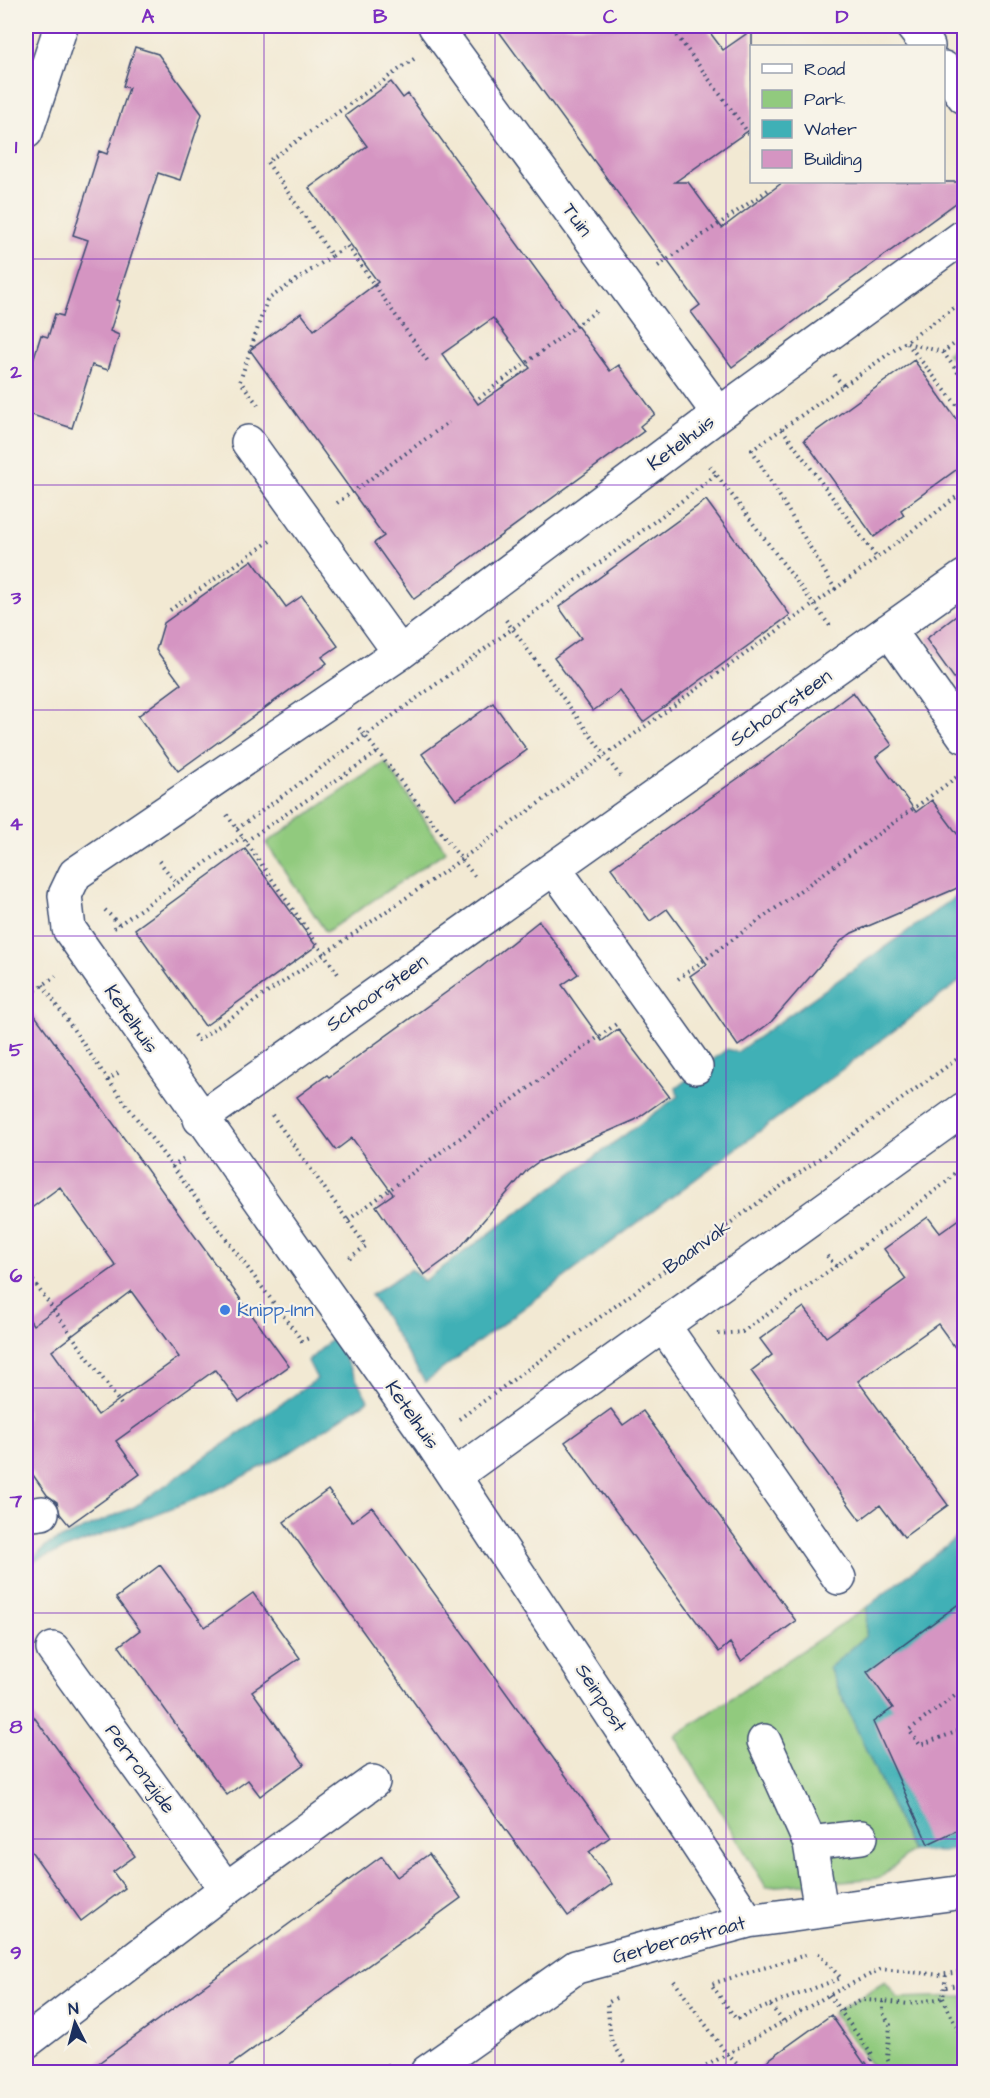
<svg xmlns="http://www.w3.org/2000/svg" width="990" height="2098" font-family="'Architects Daughter',sans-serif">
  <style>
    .green { fill: #91ca7e; stroke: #567c6e; stroke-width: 1.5 }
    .water { fill: #3fb0b6; stroke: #2d708a; stroke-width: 1.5 }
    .building { fill: #d595c2; fill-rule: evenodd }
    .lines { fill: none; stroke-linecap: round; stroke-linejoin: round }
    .minor-casing { stroke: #3b4b70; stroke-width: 36 }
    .path { stroke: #3b4b70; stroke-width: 4; stroke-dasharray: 1.5 4.5; stroke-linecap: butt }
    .minor { stroke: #fff; stroke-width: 33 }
    .grid { fill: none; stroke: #7b2cbf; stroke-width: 1.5; stroke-opacity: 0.55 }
    .shop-dot { fill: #3f7fe0; stroke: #f7f3e8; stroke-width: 2 }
    .labels { text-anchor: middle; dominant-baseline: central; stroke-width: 4.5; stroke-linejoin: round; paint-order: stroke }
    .street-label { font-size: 20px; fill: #1b2f5e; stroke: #f7f3e8 }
    .shop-label { font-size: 20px; fill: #366cbe; stroke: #f7f3e8; text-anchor: start }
    .neatline { fill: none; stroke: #7b2cbf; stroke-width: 2 }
    .grid-label { font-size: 20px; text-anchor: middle; font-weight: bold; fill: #7b2cbf }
  </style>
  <rect width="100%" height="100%" fill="#f7f3e8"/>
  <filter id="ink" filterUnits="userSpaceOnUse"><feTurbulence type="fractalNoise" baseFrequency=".0167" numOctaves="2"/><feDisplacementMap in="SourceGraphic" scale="12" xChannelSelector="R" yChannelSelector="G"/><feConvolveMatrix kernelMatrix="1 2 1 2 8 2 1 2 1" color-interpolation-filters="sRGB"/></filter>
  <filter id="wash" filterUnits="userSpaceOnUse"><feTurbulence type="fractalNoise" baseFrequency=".008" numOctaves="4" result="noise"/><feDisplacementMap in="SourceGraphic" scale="24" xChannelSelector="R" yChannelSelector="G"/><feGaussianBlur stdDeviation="1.35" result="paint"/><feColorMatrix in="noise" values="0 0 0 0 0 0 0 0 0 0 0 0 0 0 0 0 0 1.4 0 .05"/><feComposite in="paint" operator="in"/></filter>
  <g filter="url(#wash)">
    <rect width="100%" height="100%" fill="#f2e9d3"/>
    <path class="green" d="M964,340V374L947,353Z
      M385,762L446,851L326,932L266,843Z
      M867,1607L866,1636L829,1668L912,1851L880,1878L766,1887L675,1736Z
      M885,1982L898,1998L964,1996V2072H876L833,2013Z"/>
    <path class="water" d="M964,891V978L425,1382L371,1295L411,1269L424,1281L678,1096L676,1088L727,1049L737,1052Z
      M333,1338L368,1400L289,1453L208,1494L29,1563L47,1545L134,1507L317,1379L308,1361Z
      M964,1532V1846L943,1852L912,1851L829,1668L866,1636L867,1607Z"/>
    <g id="blocks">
      <path class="building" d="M495,26H705L723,50L752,30V128L675,182H688L722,228L783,182H964V197L732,367L691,312L700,305Z
        M135,47L158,54L202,114L180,180L158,173L117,300L120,301L110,331L119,335L108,370L92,365L72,428L26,413V383L41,335L48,337L55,314L63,316L88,240L73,235L99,151L107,154L129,88L123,86Z
        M391,82L403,98L408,94L610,371L619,365L655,414L640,426L644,431L414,599L374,543L384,536L250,350L301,313L314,330L378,282L309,188L367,146L345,116ZM493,318L530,368L478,404L442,354Z
        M914,360L964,430V464L901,510L904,515L874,537L804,440Z
        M706,500L790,615L643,722L620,691L593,711L554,658L581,638L559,607Z
        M252,560L286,607L302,596L338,646L322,657L327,663L178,771L138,716L181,684L156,650L164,623Z
        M964,610V692L926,639Z
        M853,692L892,745L876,757L916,812L932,800L964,843V882L955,889L852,933L841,941L771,1022L738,1046L690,976L707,964L667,909L650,921L611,868L764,760Z
        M493,703L527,750L456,800L422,754Z
        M245,849L316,946L205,1026L135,929Z
        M539,921L578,974L562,985L602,1041L618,1029L669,1096L635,1120L538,1162L527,1170L457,1251L424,1275L376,1206L393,1194L352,1138L336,1150L297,1097L327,1075L329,1077L480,968Z
        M26,1003L289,1366L239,1402L215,1370L116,1441L140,1474L69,1525L60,1514L57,1502L47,1495L26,1465V1314L33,1325L116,1266L60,1187L26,1212ZM131,1291L179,1357L98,1415L52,1351Z
        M964,1216V1360L938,1324L858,1381L948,1505L904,1537L880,1505L860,1520L751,1371L772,1355L760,1339L804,1307L826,1337L906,1279L884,1249L899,1238L928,1217L940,1233Z
        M611,1409L623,1425L643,1411L796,1621L741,1661L730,1643L719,1652L565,1442Z
        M328,1490L352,1522L372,1507L610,1837L589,1852L612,1884L568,1916L284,1522Z
        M160,1565L205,1627L253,1593L300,1658L252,1691L304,1764L260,1796L248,1780L227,1795L119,1646L140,1630L116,1598Z
        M964,1600V1827L928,1844L873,1722L893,1708L867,1672Z
        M26,1706L135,1856L113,1872L125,1888L81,1921L26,1844Z
        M429,1854L461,1898L220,2073H85L382,1856L397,1877Z
        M831,2015L871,2073H750Z"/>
    </g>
  </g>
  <g filter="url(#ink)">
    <use href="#blocks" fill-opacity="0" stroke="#3b4b70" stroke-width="1.5"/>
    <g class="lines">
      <g class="minor-casing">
        <path id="minor" d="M435,26L719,414
          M912,26L928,46
          M944,68L964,97
          M26,132L61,26
          M248,442L400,653
          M889,630L964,736
          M554,868L696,1067
          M200,1119L964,577
          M663,1325L839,1578
          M454,1476L964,1109
          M26,1515L42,1513
          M53,1649L226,1889
          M764,1741L810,1843L821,1911
          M810,1843L861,1837
          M748,1921L430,1440L69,929L65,895L75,874L400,653L719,414L964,236
          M26,2042L226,1889L373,1782
          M427,2072L576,1967L748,1921L964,1892"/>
      </g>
      <path class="path" d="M670,26L752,138
        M414,59L267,162L332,256L347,246L429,363
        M658,266L768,190
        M907,343L964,414
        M907,343L943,352L964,337
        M943,352L964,381
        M834,375L844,386
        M479,398L596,311
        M258,405L240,381L267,300L332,256
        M782,429L877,558L964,491
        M710,466L830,626
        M337,503L449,422
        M835,589L877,558
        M170,610L273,539
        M506,620L620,776
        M359,728L476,878
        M227,815L338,974
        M237,829L512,629L716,475
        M246,841L378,752
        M159,861L177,884
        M105,910L119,924
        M114,928L242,837
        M678,979L961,774
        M43,985L108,1080L121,1071
        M26,997L56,976
        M194,1035L198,1040L441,874L835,589L752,450L964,301
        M108,1080L302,1341L311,1337
        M272,1115L366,1246L349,1258
        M172,1167L184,1159
        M348,1220L619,1022
        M827,1256L836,1266
        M26,1271L123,1407
        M718,1334L742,1332L836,1266L949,1180L964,1161
        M459,1419L964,1054
        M964,1689L909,1730L920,1745L964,1729
        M674,1981L726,2053L742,2069
        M946,1987L964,1984
        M829,1995L872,2055V2059L865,2064
        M616,1998L607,2003L611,2040L631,2072
        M943,1998L964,2044
        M770,2005L841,1978L816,1951
        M842,2010L862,2000L883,2001
        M783,2021L770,2005L736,2019L711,1984L809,1954
        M378,2072L390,2064
        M696,2072L829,1995L881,1969L941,1975L964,1971
        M893,2072L887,2058L890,2025L883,2013V2001L908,2004L943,1998L946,1974
        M962,2072L964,2067"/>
      <use href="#minor" class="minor"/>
    </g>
  </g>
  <path class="grid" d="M264,26V2072M495,26V2072M726,26V2072M26,259H964M26,485H964M26,710H964M26,936H964M26,1162H964M26,1388H964M26,1613H964M26,1839H964"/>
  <circle class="shop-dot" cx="225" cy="1310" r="6"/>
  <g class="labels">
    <g class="street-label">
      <text transform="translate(577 220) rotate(54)">Tuin</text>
      <text transform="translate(681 443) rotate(-37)">Ketelhuis</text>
      <text transform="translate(781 708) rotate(-35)">Schoorsteen</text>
      <text transform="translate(377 993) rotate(-35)">Schoorsteen</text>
      <text transform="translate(131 1019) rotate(55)">Ketelhuis</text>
      <text transform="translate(697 1247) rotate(-36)">Baanvak</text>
      <text transform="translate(412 1415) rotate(55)">Ketelhuis</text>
      <text transform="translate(601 1698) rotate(57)">Seinpost</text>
      <text transform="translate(140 1769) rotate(54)">Perronzijde</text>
      <text transform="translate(679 1940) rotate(-15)">Gerberastraat</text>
    </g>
    <g class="shop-label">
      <text x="237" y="1310">Knipp-Inn</text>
    </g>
  </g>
  <rect width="990" height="2098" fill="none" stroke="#f7f3e8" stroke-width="66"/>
  <rect x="750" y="45" width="195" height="138" fill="#f7f3e8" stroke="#9fa5b1" stroke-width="1.5"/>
  <rect x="762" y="64" width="30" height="9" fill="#ffffff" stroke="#9fa5b1" stroke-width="1.5"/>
  <text x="804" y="75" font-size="18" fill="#1b2f5e">Road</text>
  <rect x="762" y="90" width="30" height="18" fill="#91ca7e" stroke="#9fa5b1" stroke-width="1.5"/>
  <text x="804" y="105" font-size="18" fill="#1b2f5e">Park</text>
  <rect x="762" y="120" width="30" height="18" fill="#3fb0b6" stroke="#9fa5b1" stroke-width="1.5"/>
  <text x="804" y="135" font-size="18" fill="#1b2f5e">Water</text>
  <rect x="762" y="150" width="30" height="18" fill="#d595c2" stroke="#9fa5b1" stroke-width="1.5"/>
  <text x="804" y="165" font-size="18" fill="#1b2f5e">Building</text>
  <g transform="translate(75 2023) rotate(354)" stroke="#f7f3e8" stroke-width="4.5" paint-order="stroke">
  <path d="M0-4.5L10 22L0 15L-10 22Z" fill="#1b2f5e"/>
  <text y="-9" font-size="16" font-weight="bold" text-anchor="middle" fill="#1b2f5e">N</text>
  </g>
  <rect x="33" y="33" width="924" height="2032" class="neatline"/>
  <g class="grid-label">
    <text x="148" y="23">A</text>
    <text x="380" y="23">B</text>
    <text x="610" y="23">C</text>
    <text x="842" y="23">D</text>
    <text x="16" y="153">1</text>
    <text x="16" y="378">2</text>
    <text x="16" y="604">3</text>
    <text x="16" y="830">4</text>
    <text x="16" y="1056">5</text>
    <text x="16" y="1282">6</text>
    <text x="16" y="1507">7</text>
    <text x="16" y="1733">8</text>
    <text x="16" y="1959">9</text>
  </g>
</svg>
